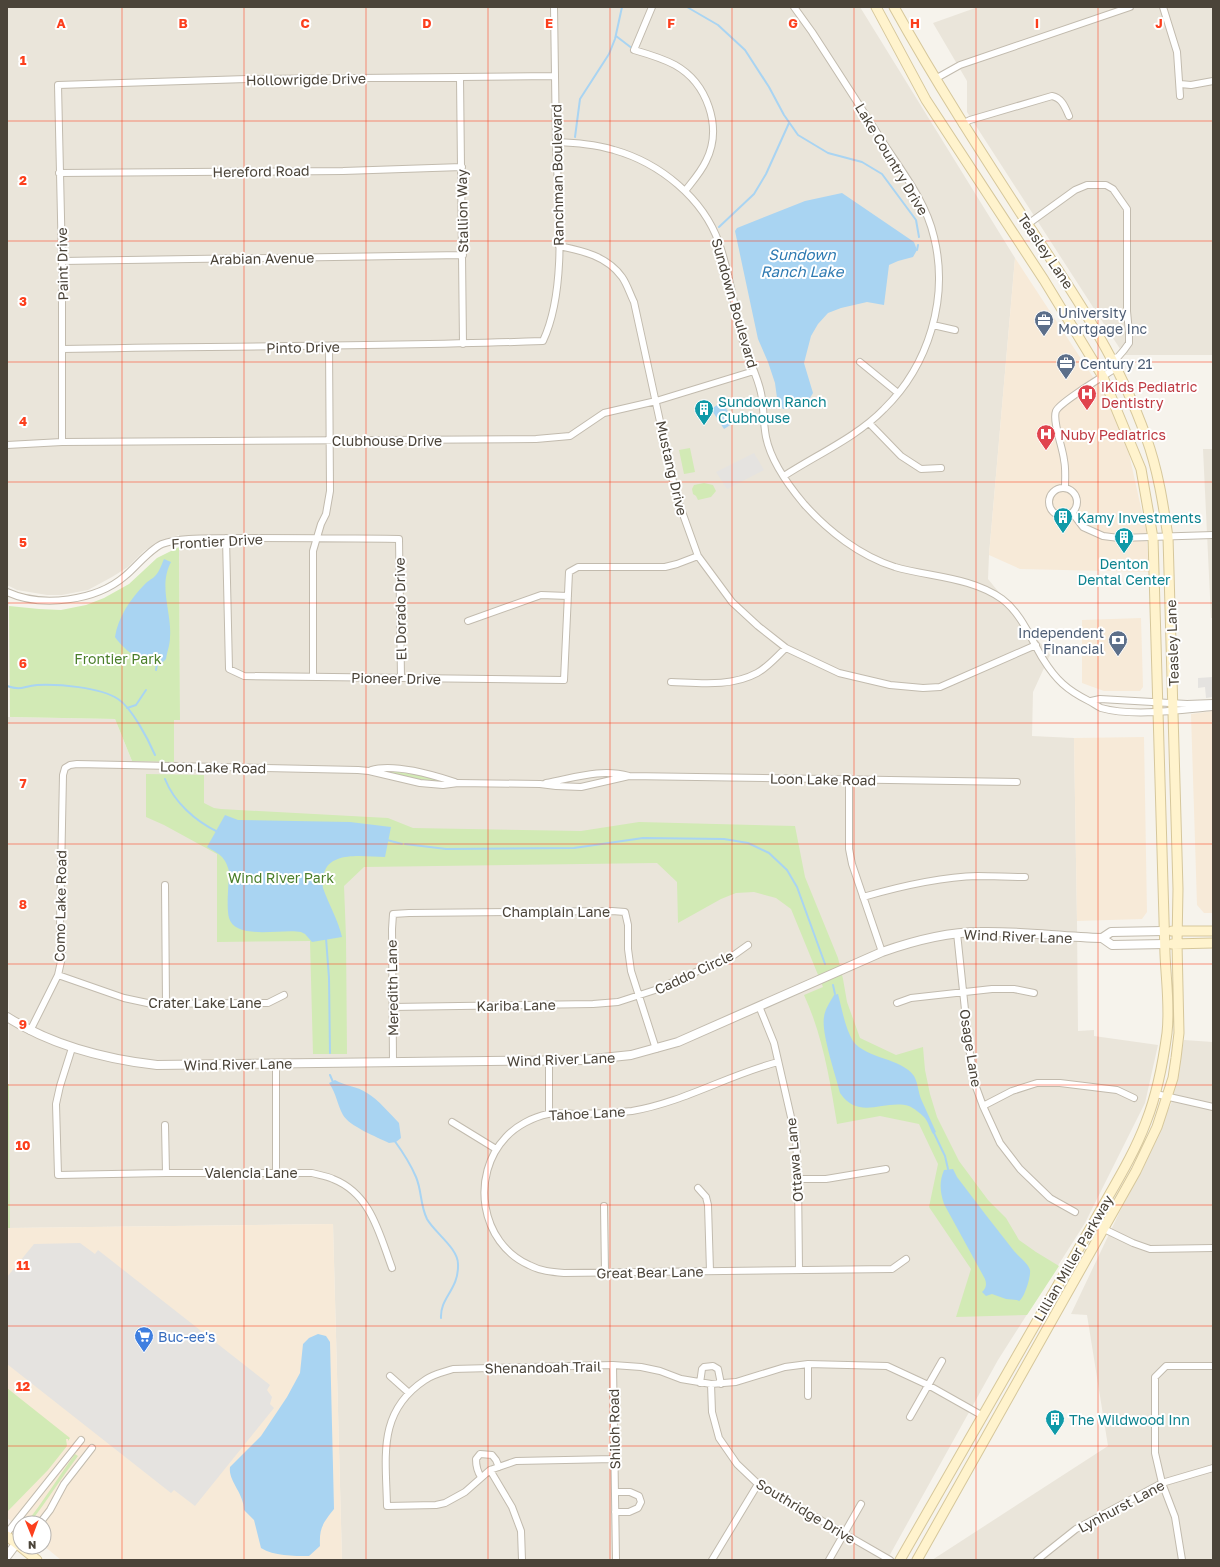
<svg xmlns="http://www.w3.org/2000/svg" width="1220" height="1567" font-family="'Golos Text',sans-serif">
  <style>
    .residential { fill: #eae5da }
    .commercial { fill: #f7ead8 }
    .green { fill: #d2eab5 }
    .parking { fill: #e5e3e0 }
    .water { fill: #a9d4f2 }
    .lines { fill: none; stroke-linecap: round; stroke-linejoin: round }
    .stream { stroke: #a9d4f2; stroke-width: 2 }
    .minor-casing { stroke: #c2bbae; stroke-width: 8 }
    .tertiary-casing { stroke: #c2bbae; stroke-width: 10 }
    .secondary-casing { stroke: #d6c79b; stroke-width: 11 }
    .minor { stroke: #fff; stroke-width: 6 }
    .tertiary { stroke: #fff; stroke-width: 8 }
    .secondary { stroke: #fff3cd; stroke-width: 9 }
    .grid { fill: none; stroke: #fc3f1d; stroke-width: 1; stroke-opacity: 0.55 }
    .labels { text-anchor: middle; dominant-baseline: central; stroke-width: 4; stroke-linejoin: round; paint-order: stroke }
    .street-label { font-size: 14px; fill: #4b4439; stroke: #fff }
    .service-label { font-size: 14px; fill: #4e5e75; stroke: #fff; text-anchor: start }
    .health-label { font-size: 14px; fill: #be3a42; stroke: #fff; text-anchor: start }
    .culture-label { font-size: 14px; fill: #0d838f; stroke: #fff; text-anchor: start }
    .park-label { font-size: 14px; fill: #4a7f2a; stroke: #fff }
    .shop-label { font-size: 14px; fill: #366cbe; stroke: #fff; text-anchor: start }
    .water-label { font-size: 15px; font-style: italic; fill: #2e7ab2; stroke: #fff }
    .grid-label { font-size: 13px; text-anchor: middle; font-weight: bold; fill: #fc3f1d; stroke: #fff; stroke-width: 4; stroke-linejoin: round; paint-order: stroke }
  </style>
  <rect width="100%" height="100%" fill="#f6f3ec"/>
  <path class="residential" d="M7,7H860L1015,258L989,555L988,579L1050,655L1033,692L1032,736L1074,738L1077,921L1078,1031L1094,1030V1036L1158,1045L1145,1103L1085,1223L998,1360L887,1560H342L333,1224L10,1228L9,1018L7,963V717L115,719L132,761L173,762L174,720H180L179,535L160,541L144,551L128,567L112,577L88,590L62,595H47L17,590L7,585Z
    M978,7H1213V355H1124L967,112V81L933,23Z
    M1203,449H1213V618H1211Z
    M1184,1040L1213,1042V1560H932L1108,1446L1087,1315L1071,1314L1171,1104Z"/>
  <path class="commercial" d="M1015,258L1108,400L1129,454L1146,530L1149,572L1020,569L989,555Z
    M1141,618L1143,687L1140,691H1104L1082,683V620Z
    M1213,711V913H1204L1197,905L1191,714Z
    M1144,737L1147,912L1142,919L1077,921L1074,738Z
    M333,1224L342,1560H61L44,1546V1523H20V1528L7,1518V1228Z"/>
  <path class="green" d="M690,448L695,472L684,474L679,450Z
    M704,483L713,485L716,491L711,497L698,500L696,496L693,494L692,489L694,485Z
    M179,547L180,720H174V762L132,761L115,719L10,717L9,606L39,609L61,610L86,605L104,598L129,584L157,558Z
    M387,771L410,773L441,780V782L425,781L387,773Z
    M146,774L204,775V803L214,808L221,809L388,818L413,828L581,831L639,822L795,826L805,877L838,958L843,979L847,1002L860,1038L896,1055L923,1047L925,1070L930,1094L937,1117L959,1161L988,1200L1006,1218L1019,1240L1036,1252L1059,1266L1027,1315L956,1317L971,1269L929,1207L938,1164L919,1124L880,1116L837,1124C830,1081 823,1036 804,995L823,987L791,909L776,898L754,892L736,893L721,899L678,923L677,882L657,863L364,867L344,886L346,937L347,1054H313L310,941L217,942V854L164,825L146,817Z
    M7,1084H9L10,1228H7Z
    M7,1388L70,1438L68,1441V1439H66L67,1446L48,1470L7,1512Z
    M75,1454L78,1456C61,1478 47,1501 30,1523H26C44,1501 58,1477 75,1454Z"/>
  <path class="parking" d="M754,453L764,470L727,489L716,472Z
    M1213,677V697L1206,698L1205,687L1198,688V678Z
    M80,1243L95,1254L98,1250L270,1385L267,1390L272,1397L270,1404L274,1408L195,1506L174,1490L171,1493L7,1364V1277L34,1244Z"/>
  <path class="water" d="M842,193L914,242L917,250L913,257L898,261L889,265L884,305L867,302L841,308L828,313L818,324L811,336L804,363L813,393C806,406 797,408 783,409L777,398L775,383L768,362L758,339L735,231L737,228L805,201Z
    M722,402L735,422L724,429L711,409Z
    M164,559L171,562C158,586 172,613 170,637C170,645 167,652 166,659C164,661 161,664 158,664C145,667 122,648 115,637C118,617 131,598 145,584C148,581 150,580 153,578C159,573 161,566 164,559Z
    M225,815L238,820L350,822L391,827L385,857C366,857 331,850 324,873C323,878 322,883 323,888C329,905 338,920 342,937L312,942L305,934L301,932C283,928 236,941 229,918C226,906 229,883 229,871C225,856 219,854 207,847Z
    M838,994C842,1009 845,1028 853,1041C866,1059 902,1058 914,1076C918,1083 918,1091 921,1099C926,1110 931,1121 936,1132L933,1134C930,1129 928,1121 924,1117C921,1114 914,1108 909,1106C884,1099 859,1121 840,1093C836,1076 821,1033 824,1017C825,1009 830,1002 834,995Z
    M335,1080C345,1086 357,1086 367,1093C378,1099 390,1114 399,1123L401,1138L396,1142L389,1143C377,1137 349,1126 343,1115C337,1104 337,1095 329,1083Z
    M953,1169L957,1177C976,1202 995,1227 1014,1251C1019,1257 1028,1263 1030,1270C1031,1277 1024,1299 1019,1301L1017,1300L1006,1299L992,1294L986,1296L982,1292C986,1288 987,1285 985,1279L944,1204C940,1192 939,1182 944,1170Z
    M318,1334L326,1336L330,1342L334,1509C323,1523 319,1528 320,1546L309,1556C293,1556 274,1556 261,1548L254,1520L244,1510C244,1493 228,1481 230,1467L261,1436L287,1397L300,1373L303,1344L309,1338Z"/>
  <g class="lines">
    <path class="stream" d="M687,7L718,25L745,50L769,87L784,115L798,135L828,153L862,162L882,174L916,220L919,237
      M616,36L633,49
      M575,137L580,99L609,54L615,39L622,7
      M719,227L754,194L766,174L789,123
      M917,250L918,245
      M156,670L157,664
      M7,686C22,691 23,686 37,685C58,684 100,687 118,699C132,708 148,739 155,755
      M127,708L136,705L146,690
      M165,779C174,802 195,821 218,832
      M387,840L402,844
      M405,844L446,849L574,848L643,838L724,839L748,843L769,853L787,870L797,887L825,964
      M326,938L329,978L330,1053
      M833,985L835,994
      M330,1075L333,1082
      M934,1133L945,1156L948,1169
      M394,1140C402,1151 411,1165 416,1177C422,1191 420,1205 427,1219C434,1232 458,1248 458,1264C459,1290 440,1297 441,1318"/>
    <g class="minor-casing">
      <path id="minor" d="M652,7L634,50C648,54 662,58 675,65C707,83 723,127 706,161C701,172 692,182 685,191
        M1163,7L1177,52L1180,96
        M460,78L463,344
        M935,79L960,65L1130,7
        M1180,84L1191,85L1213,81
        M962,124L970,120L1052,96C1062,98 1065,107 1069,116
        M556,142C575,143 595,144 614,150C660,163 703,198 719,243C730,274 734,307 742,338C747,357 757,374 761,393C764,407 763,422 766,437C771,462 788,485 804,504C828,531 860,556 895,567C930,577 971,577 1002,599C1021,613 1031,639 1043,659C1056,680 1067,690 1089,701C1093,703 1097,706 1101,708C1133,717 1180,710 1213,707
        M59,173L343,171L462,167
        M1028,224L1075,190L1087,185H1106L1113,189L1127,209V311L1129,333V343L1124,350L1118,357L1111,359
        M559,246C583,251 607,256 622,277C627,284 630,294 634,302L676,495L698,556L732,602L758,626L786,648L839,673L890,685L923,688L940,687L1036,645
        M62,261L463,255
        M933,325L955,330
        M62,349C223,346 383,347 543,341C568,288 558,202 556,144C555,99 555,53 554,7
        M860,362L898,393
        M869,423L901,456L921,469L941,468
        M62,442V261L58,85L247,79L555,76
        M7,445L62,442L536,439L570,436L604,413L656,401L754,371
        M784,476C816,455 857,437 884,409C929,365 949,298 934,237C926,202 903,173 884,144C860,106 836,69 812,32L794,7
        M1049 502a14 14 0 1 1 28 0a14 14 0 1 1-28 0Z
        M1065,488C1065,479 1066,469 1064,460C1063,448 1052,421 1056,411C1060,402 1104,376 1116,368
        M1073,514L1083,527L1103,536L1119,538L1213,535
        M226,538L229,669L244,676L564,680L569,572L578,567H665L677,564L698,556
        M7,592C42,608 96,601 125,576C136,567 149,550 162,544C182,536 218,539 240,538C293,538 346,538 399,539L401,678
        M468,621L541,595L568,596
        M313,677V551L321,524L326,514L330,491L329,346
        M671,682C700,683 731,687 757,673C768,667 777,656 786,648
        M1091,701L1100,699L1187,704L1213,703
        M371,770C394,763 433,775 455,782
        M849,779V849L852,864L882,952
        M546,783C574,778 601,768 629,776L1017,782
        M165,885L166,1004
        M863,897C901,886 939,877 978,876C994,876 1009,877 1025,877
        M957,933L969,1048L976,1087L983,1106L1000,1143L1020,1169L1050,1198L1075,1212
        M58,975L124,998L152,1004L268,1003L284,995
        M897,1003L911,998L992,989H1014L1034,993
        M759,1006L774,1043L796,1139L798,1179L799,1270
        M392,1007L593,1004L618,1002L655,990L734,955L748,945
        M30,1031L58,975L62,957L60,924L63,775L65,768L70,765L77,764L358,770L369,771L420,783L443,785L458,783L540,784L556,786L581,787L629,776
        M72,1048L60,1086L56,1104L58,1175L166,1173H312C319,1175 327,1176 333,1179C371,1194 379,1233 392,1268
        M549,1061V1114
        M393,1062L392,929L393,914L409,913L612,911L625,912L628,925V949L631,971L656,1049
        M778,1062C728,1075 684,1102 632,1111C614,1113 596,1114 578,1114C569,1114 557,1112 548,1114C533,1117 516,1126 506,1137C470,1175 480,1243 529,1265C540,1271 552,1272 564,1273L892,1269L906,1259
        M276,1064V1172
        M1156,1094L1213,1107
        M983,1106L1012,1091L1037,1083H1060L1117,1090L1134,1098
        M452,1122L496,1149
        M165,1125L166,1173
        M798,1179H826L886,1169
        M698,1188L706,1197L708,1205L710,1271
        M604,1206L605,1272
        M1094,1222L1104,1229L1133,1243L1150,1249L1213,1248
        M808,1364V1396
        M613,1365L616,1560
        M390,1376L409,1393
        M700,1383L702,1369L704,1367L713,1366L718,1369L721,1384
        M711,1384L712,1412L719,1438L737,1464L758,1484L890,1560
        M910,1417L942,1361
        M614,1459L516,1461L490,1470L465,1492L445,1503L436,1505L387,1506C386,1456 377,1412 425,1380C433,1374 444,1372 453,1369L613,1365L641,1367L660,1371L681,1379L711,1384L736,1382L785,1367L808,1364L887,1366L928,1385L983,1416
        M490,1470L512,1507L521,1531L522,1560
        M481,1477C477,1471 476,1466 476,1459L480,1454L492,1455L496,1460L499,1467
        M615,1492H630L639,1496L641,1502L638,1508L629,1512H615
        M40,1523L50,1510L64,1484L92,1448
        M7,1533L81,1440
        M712,1560L758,1484
        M829,1560L861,1504
        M1037,1560L1076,1529L1162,1483L1213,1468
        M1182,1560L1175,1517L1162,1483L1155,1453V1377L1166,1366H1213"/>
    </g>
    <g class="tertiary-casing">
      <path id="tertiary" d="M1102,938L1111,932L1164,931
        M7,1017C53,1046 104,1059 157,1065L583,1060L631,1055L678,1042L882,952C913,941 947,932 980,932C1021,931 1061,937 1102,938L1112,945L1165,944
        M7,1556L16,1544"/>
    </g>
    <g class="secondary-casing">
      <path id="secondary" d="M876,7L926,100L1044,280L1103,377L1141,469L1153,538L1165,954C1166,980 1170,1007 1167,1033C1163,1063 1157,1094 1146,1122C1133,1157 1112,1189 1094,1222L900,1560
        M894,7C935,81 981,152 1027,223C1072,291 1119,359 1146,437C1158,470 1163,503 1168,537L1178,889L1177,943L1179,1033L1176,1058L1173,1078L1157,1127L1136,1171L917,1560
        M1172,931H1213
        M1172,944L1213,943
        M7,1536L37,1560"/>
    </g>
    <use href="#minor" class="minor"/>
    <use href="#tertiary" class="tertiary"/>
    <use href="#secondary" class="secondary"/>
  </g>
  <path class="grid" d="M122,7V1560M244,7V1560M366,7V1560M488,7V1560M610,7V1560M732,7V1560M854,7V1560M976,7V1560M1098,7V1560M7,121H1213M7,241H1213M7,362H1213M7,482H1213M7,603H1213M7,723H1213M7,844H1213M7,964H1213M7,1085H1213M7,1205H1213M7,1326H1213M7,1446H1213"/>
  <defs>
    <g id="office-pin" transform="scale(1)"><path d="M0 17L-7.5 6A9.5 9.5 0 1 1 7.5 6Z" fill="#5c6f8a" stroke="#fff"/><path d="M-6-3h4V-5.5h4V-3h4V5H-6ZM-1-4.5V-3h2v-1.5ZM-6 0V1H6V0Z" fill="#fff"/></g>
    <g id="hospital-pin" transform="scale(1)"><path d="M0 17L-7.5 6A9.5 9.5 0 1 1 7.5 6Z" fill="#e0444e" stroke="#fff"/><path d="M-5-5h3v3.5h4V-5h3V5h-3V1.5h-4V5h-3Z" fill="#fff"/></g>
    <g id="building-pin" transform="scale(1)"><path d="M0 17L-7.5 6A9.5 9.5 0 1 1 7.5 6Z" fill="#0f9aa8" stroke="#fff"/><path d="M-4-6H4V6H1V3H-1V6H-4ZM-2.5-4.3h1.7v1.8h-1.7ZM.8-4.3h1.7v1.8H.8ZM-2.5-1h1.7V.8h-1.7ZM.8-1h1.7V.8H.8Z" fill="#fff"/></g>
    <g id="bank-pin" transform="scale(1)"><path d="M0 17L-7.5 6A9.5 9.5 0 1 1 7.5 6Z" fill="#5c6f8a" stroke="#fff"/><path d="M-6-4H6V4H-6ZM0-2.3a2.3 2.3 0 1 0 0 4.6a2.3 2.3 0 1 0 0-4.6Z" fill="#fff"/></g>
    <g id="supermarket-pin" transform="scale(1)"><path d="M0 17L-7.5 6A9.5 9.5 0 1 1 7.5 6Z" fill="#3f7fe0" stroke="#fff"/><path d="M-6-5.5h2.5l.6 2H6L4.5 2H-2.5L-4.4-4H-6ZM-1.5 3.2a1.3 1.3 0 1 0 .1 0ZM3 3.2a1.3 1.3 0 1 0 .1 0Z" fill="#fff"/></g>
  </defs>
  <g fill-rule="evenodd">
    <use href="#office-pin" x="1044" y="320"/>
    <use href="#office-pin" x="1066" y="363"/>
    <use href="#hospital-pin" x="1087" y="394"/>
    <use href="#building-pin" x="704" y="409"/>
    <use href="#hospital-pin" x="1046" y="434"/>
    <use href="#building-pin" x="1063" y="517"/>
    <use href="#building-pin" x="1124" y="537"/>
    <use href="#bank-pin" x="1118" y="640"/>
    <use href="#supermarket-pin" x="144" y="1336"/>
    <use href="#building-pin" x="1055" y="1419"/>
  </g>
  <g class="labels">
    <g class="street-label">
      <text transform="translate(306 79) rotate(-1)">Hollowrigde Drive</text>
      <text transform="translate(892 159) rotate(59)">Lake Country Drive</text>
      <text transform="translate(261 171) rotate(-1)">Hereford Road</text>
      <text transform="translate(557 175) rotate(-91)">Ranchman Boulevard</text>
      <text transform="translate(462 211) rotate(-91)">Stallion Way</text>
      <text transform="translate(1046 251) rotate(56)">Teasley Lane</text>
      <text transform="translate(262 258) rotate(-1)">Arabian Avenue</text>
      <text transform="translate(62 264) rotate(-91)">Paint Drive</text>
      <text transform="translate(735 303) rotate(74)">Sundown Boulevard</text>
      <text transform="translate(303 347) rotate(-1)">Pinto Drive</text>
      <text x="387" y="440">Clubhouse Drive</text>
      <text transform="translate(672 468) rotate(77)">Mustang Drive</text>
      <text transform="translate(217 541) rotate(-3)">Frontier Drive</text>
      <text transform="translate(400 609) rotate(-91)">El Dorado Drive</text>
      <text transform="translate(1172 643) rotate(-92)">Teasley Lane</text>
      <text transform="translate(396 678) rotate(1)">Pioneer Drive</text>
      <text transform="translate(213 767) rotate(1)">Loon Lake Road</text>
      <text transform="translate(823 779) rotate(1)">Loon Lake Road</text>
      <text transform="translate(60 906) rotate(-89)">Como Lake Road</text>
      <text x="556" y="911">Champlain Lane</text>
      <text transform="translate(1018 936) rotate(2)">Wind River Lane</text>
      <text transform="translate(694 972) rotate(-25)">Caddo Circle</text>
      <text transform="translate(392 988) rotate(-91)">Meredith Lane</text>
      <text x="205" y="1002">Crater Lake Lane</text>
      <text transform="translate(516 1005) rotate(-1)">Kariba Lane</text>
      <text transform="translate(971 1048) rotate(81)">Osage Lane</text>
      <text transform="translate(561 1059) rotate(-2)">Wind River Lane</text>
      <text transform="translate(238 1064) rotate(-1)">Wind River Lane</text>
      <text transform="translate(587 1113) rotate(-3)">Tahoe Lane</text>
      <text transform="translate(794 1160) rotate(-95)">Ottawa Lane</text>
      <text x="251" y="1172">Valencia Lane</text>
      <text transform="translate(1073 1258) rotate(-60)">Lillian Miller Parkway</text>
      <text transform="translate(650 1272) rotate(-1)">Great Bear Lane</text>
      <text transform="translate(543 1367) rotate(-1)">Shenandoah Trail</text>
      <text transform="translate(614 1429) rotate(-91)">Shiloh Road</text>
      <text transform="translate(1121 1506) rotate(-28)">Lynhurst Lane</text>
      <text transform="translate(806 1511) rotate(31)">Southridge Drive</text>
    </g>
    <g class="service-label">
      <text x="1058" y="312">University<tspan x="1058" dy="16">Mortgage Inc</tspan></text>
      <text x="1080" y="363">Century 21</text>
      <text x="1104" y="632" text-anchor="end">Independent<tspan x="1104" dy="16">Financial</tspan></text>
    </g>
    <g class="health-label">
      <text x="1101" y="386">iKids Pediatric<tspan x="1101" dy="16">Dentistry</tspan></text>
      <text x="1060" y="434">Nuby Pediatrics</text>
    </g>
    <g class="culture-label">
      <text x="718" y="401">Sundown Ranch<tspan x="718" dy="16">Clubhouse</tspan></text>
      <text x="1077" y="517">Kamy Investments</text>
      <text x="1124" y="563" text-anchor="middle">Denton<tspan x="1124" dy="16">Dental Center</tspan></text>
      <text x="1069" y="1419">The Wildwood Inn</text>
    </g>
    <g class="park-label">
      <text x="118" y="658">Frontier Park</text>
      <text x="281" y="877">Wind River Park</text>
    </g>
    <g class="shop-label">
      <text x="158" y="1336">Buc-ee's</text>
    </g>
    <g class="water-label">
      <text x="802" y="254">Sundown<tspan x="802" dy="17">Ranch Lake</tspan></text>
    </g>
  </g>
  <g class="grid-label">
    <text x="61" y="28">A</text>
    <text x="183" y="28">B</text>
    <text x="305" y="28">C</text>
    <text x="427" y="28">D</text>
    <text x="549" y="28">E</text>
    <text x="671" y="28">F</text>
    <text x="793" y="28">G</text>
    <text x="915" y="28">H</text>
    <text x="1037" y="28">I</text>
    <text x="1159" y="28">J</text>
    <text x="23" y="65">1</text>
    <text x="23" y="185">2</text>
    <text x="23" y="306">3</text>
    <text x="23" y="426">4</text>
    <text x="23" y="547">5</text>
    <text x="23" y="668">6</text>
    <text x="23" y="788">7</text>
    <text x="23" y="909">8</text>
    <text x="23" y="1029">9</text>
    <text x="23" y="1150">10</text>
    <text x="23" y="1270">11</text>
    <text x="23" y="1391">12</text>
  </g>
  <rect width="1220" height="1567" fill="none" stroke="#4b4439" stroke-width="16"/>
  <g transform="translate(32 1535) rotate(179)"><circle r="19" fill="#ffffff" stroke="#b7b4b0"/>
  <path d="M0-3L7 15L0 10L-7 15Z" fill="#fc3f1d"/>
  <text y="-6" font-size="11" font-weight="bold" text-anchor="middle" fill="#4b4439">N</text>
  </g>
</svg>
